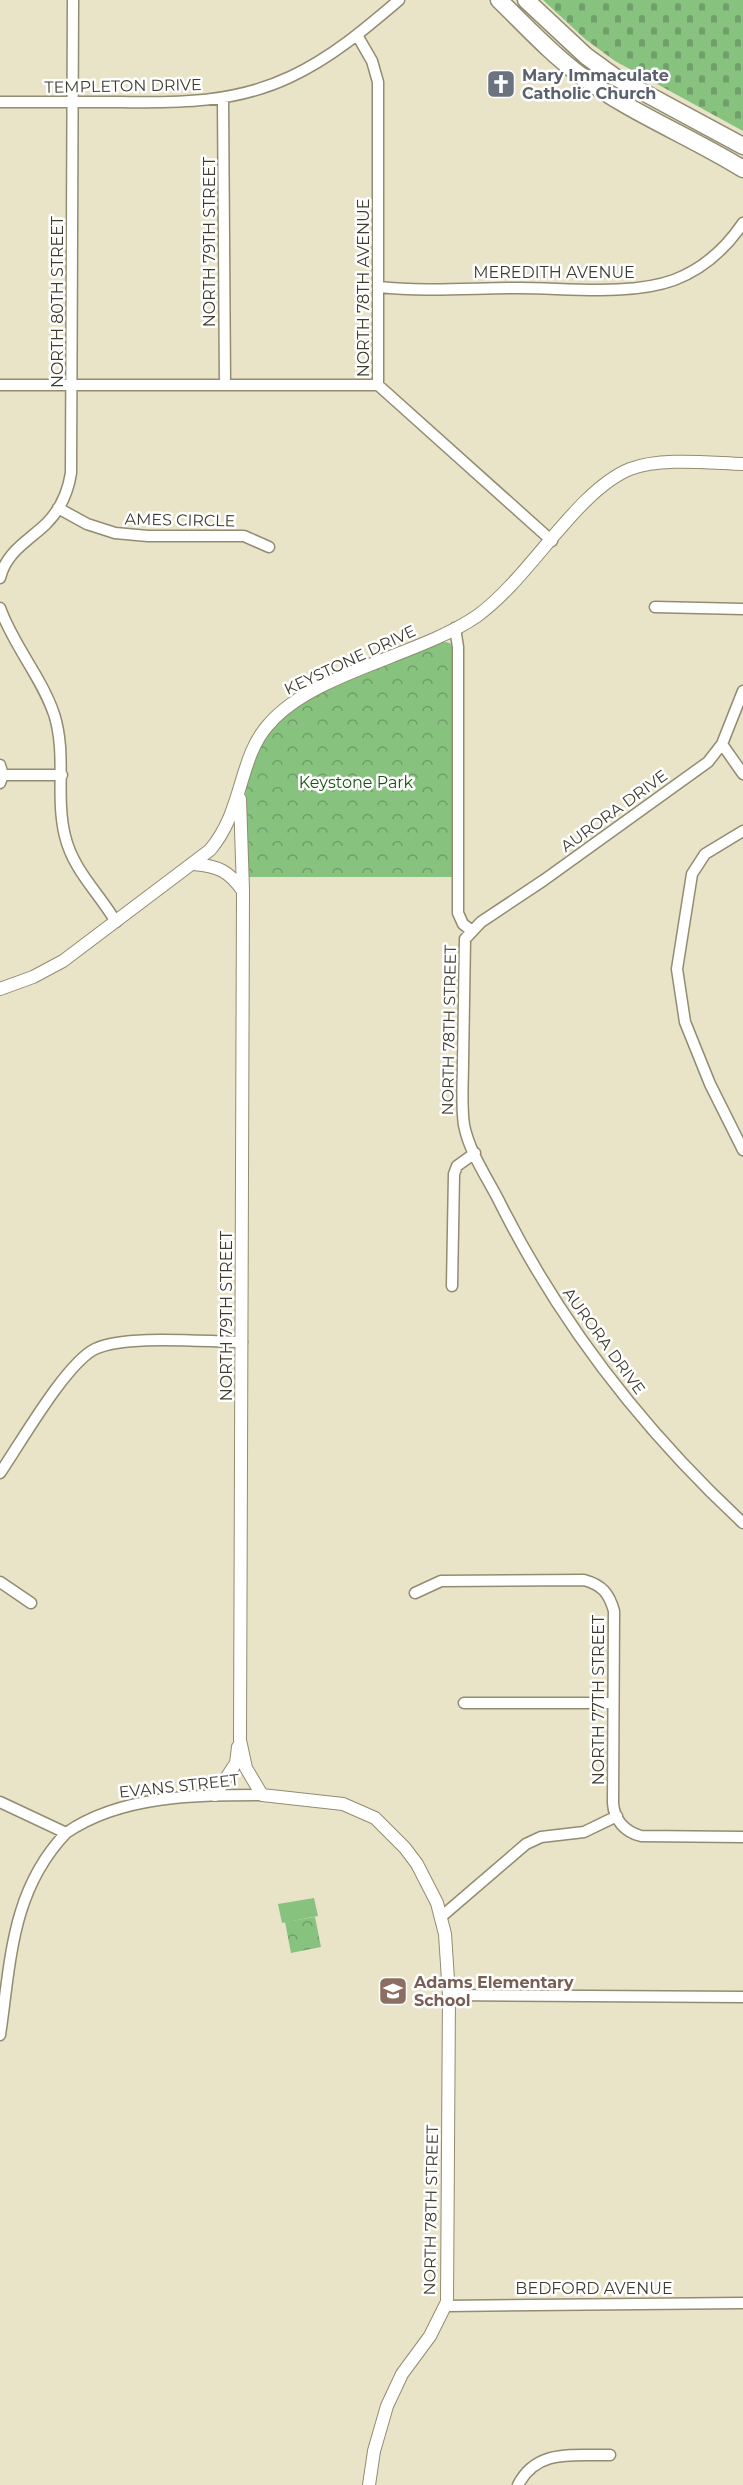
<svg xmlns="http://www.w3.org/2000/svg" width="743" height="2485" font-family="Montserrat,sans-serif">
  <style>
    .grass { fill: #87c27f }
    .forest { fill: url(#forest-crowns) }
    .cemetery { fill: url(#cemetery-stones) }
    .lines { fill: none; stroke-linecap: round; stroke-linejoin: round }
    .minor-casing { stroke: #928c72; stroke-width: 13 }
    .tertiary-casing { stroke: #928c72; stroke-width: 14 }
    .primary-casing { stroke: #928c72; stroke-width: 19 }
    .minor { stroke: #fff; stroke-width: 10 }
    .tertiary { stroke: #fff; stroke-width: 12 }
    .primary { stroke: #fff; stroke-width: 16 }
    .labels { text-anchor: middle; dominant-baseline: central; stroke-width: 5; stroke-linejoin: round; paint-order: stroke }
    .worship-label { font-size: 16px; font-weight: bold; fill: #5b616d; stroke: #fff; text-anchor: start }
    .street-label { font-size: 16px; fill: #3e3c31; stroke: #fff }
    .park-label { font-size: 16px; fill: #185511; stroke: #fff }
    .education-label { font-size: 16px; font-weight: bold; fill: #785e54; stroke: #fff; text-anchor: start }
  </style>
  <defs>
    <pattern id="forest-crowns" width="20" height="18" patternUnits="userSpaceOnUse" patternTransform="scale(1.5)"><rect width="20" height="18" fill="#87c27f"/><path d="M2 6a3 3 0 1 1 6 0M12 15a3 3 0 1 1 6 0" fill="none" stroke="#709f69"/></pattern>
    <pattern id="cemetery-stones" width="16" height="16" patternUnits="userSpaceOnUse" patternTransform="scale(1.5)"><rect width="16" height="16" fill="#87c27f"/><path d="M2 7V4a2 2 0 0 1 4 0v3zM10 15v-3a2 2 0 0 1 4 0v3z" fill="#709f69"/></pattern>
  </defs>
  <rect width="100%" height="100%" fill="#e9e3c7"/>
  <path class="grass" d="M314,1898L318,1916L282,1923L278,1904Z"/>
  <path class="forest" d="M438,641L450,643L453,649L452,877H247C246,845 241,808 248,776C263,698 375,669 438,641Z
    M315,1917L321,1947L291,1953L285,1922Z"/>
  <path class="cemetery" d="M543,0H743V131L615,61L585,39Z"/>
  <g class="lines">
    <g class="minor-casing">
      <path id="minor" d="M357,35L372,61L378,82V385L552,541
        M223,99L225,385
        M0,102C40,102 80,102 119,102C179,103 235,103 290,77C331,58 365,29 399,0
        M379,287C425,292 473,288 520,288C567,288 630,296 674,280C703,269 726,248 743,223
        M0,385H378
        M58,508L87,524L115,533L148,536H244L269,547
        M0,578C6,552 28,541 46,524C60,510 68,492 71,473L73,0
        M655,607L743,609
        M0,608C13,645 41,676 54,714C67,754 55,796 65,836C73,870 99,893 116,922
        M455,628L458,647V913L463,924L472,931
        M743,691L722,744L708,762L544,880L481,922L465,939C464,980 464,1021 463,1062C463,1082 461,1104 464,1125C469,1151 486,1176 498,1199C559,1322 643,1430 743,1523
        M722,744L743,774
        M0,765L3,775L0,783
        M3,775H62
        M743,831L705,854L692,874L677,969L685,1022L710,1084L743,1150
        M452,1286L454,1174L457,1166L475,1153
        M0,1473C20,1444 66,1363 95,1349C125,1334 206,1342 242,1342
        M0,1582L31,1603
        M415,1593L441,1581L584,1580C602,1585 609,1593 614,1611L613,1803C614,1820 625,1832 641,1836L743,1837
        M464,1703H613
        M0,1802L66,1833C121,1795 196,1795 262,1795
        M441,1917L526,1844L541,1837L584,1832L617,1816
        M449,1995L743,1997
        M0,2035C11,1960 11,1891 66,1833
        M445,2306L743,2303
        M518,2485C537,2448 574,2456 610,2455"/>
    </g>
    <g class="tertiary-casing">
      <path id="tertiary" d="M240,799L243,890
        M194,864C218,866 229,871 243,891L240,1740L246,1768L262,1795L343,1804L375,1818L405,1848L417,1864L437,1903L445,1934L449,1995L447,2302L430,2336L402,2374L387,2406L374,2451L369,2485
        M0,989L33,977L63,961L210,850C244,810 238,758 269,724C314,672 419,656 477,616C530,578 576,491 630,469C661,457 710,463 743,464
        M215,1795L236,1763L238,1747"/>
    </g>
    <g class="primary-casing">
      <path id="primary" d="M499,0C525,25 550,53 580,75C630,113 690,136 743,169
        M526,0L586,56L615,77L743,146"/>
    </g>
    <use href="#minor" class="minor"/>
    <use href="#tertiary" class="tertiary"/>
    <use href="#primary" class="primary"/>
  </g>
  <defs>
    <g id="church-square" transform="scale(1.5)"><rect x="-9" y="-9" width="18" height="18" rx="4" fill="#6b7280" stroke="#fff"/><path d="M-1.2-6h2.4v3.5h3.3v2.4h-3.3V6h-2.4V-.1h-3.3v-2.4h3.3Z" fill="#fff"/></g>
    <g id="school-square" transform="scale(1.5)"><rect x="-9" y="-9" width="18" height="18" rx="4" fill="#8d6e63" stroke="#fff"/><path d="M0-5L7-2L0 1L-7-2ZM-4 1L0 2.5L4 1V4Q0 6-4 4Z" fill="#fff"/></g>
  </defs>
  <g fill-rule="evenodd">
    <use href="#church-square" x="501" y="84"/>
    <use href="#school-square" x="393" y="1991"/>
  </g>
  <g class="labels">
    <g class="worship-label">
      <text x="522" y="75">Mary Immaculate<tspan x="522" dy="18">Catholic Church</tspan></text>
    </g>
    <g class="street-label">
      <text transform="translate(123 86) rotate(-1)">TEMPLETON DRIVE</text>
      <text transform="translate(209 242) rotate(-90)">NORTH 79TH STREET</text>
      <text x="554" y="272">MEREDITH AVENUE</text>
      <text transform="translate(363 288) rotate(-90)">NORTH 78TH AVENUE</text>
      <text transform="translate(57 302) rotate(-90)">NORTH 80TH STREET</text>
      <text transform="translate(180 520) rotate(1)">AMES CIRCLE</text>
      <text transform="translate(350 660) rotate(-25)">KEYSTONE DRIVE</text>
      <text transform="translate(614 811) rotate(-36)">AURORA DRIVE</text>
      <text transform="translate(449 1030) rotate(-89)">NORTH 78TH STREET</text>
      <text transform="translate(226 1316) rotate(-90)">NORTH 79TH STREET</text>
      <text transform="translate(604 1341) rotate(54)">AURORA DRIVE</text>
      <text transform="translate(598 1700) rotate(-90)">NORTH 77TH STREET</text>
      <text transform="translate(179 1786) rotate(-6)">EVANS STREET</text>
      <text transform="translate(431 2210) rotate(-89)">NORTH 78TH STREET</text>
      <text x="594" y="2288">BEDFORD AVENUE</text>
    </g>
    <g class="park-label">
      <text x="356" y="782">Keystone Park</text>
    </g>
    <g class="education-label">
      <text x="414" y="1982">Adams Elementary<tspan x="414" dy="18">School</tspan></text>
    </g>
  </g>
</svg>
